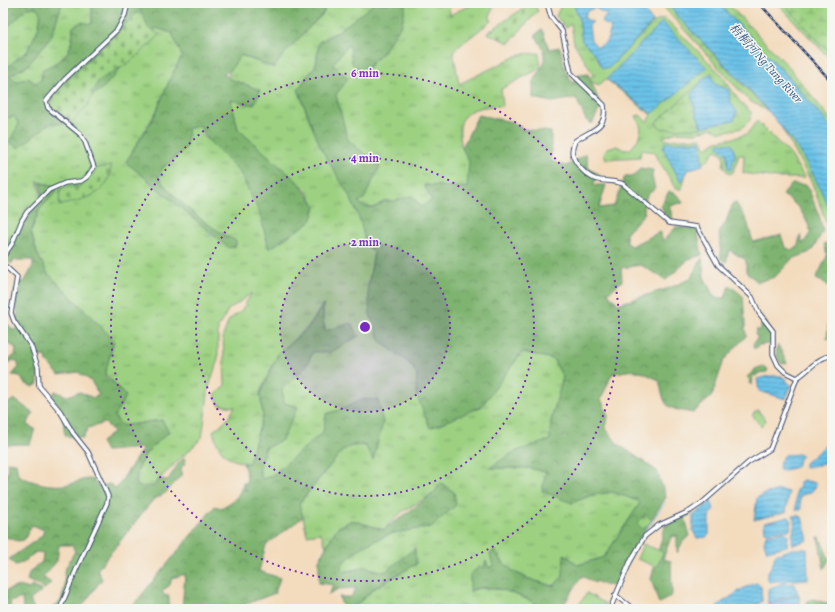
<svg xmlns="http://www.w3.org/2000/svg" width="835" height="612" font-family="Alegreya,'Noto Serif SC',serif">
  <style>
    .grass { fill: url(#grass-tufts); stroke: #5c8070 }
    .forest { fill: url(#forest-crowns); stroke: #4c7166 }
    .wetland { fill: url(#wetland-marsh); stroke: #5c8070 }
    .cemetery { fill: url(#cemetery-stones); stroke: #5c8070 }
    .park { fill: #9dd181; stroke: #5c8070 }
    .water { fill: url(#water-rules); stroke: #4378a3; fill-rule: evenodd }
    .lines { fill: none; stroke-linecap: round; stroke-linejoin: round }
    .stream { stroke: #6bc2e8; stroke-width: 1 }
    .minor-casing { stroke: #3b496c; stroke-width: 5.5 }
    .minor { stroke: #fff; stroke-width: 3.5 }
    .rail-casing { stroke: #1b2f5e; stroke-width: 2.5 }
    .rail { stroke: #f6f6f2; stroke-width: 1; stroke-dasharray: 3; stroke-linecap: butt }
    .ring { fill: none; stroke: #7b2cbf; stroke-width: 2; stroke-dasharray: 2 4 }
    .labels { text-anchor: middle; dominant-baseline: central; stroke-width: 3; stroke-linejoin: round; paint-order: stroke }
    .water-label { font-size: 12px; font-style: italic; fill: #2f5480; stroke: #f6f6f2 }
    .centre { fill: #7b2cbf; stroke: #f6f6f2; stroke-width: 2 }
    .ring-label { font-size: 12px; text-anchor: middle; font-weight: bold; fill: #7b2cbf; stroke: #f6f6f2; stroke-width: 3; stroke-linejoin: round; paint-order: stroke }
  </style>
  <defs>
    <pattern id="grass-tufts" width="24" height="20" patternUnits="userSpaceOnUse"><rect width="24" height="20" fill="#9dd181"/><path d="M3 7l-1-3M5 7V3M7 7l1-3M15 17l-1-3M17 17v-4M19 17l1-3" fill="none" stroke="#7faa6d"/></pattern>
    <pattern id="forest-crowns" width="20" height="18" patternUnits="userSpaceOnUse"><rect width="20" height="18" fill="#7eb36f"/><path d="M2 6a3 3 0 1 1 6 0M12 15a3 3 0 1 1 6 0" fill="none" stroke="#66925e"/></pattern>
    <pattern id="wetland-marsh" width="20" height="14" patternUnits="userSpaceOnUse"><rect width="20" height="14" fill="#9dd181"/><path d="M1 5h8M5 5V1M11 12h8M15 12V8" fill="none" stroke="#7faa6d"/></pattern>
    <pattern id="cemetery-stones" width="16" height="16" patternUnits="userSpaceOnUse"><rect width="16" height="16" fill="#9dd181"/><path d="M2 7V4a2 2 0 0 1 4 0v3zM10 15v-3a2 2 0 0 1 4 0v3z" fill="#7faa6d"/></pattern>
    <pattern id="water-rules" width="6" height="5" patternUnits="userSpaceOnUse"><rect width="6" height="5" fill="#6bc2e8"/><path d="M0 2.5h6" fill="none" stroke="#579ebf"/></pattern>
  </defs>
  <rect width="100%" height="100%" fill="#f6f6f2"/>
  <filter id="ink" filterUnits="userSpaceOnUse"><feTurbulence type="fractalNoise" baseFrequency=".025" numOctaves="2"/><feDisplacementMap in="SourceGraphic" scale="8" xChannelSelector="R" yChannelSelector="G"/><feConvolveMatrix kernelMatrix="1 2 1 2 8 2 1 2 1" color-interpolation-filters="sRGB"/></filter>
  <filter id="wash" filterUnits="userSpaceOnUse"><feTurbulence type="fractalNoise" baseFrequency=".012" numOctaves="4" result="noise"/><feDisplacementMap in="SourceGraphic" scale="16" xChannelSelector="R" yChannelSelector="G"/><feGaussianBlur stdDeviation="0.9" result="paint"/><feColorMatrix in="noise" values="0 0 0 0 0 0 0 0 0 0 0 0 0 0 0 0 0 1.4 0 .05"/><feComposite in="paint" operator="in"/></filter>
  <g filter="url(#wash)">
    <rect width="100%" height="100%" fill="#f3dbbd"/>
    <path class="grass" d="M62,3H92V24L73,27C72,55 65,57 43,70L41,80L35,83L28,78L16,82L10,75L27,66L51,37Z
      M324,3H378L342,29L319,42L316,65L298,89L310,122L326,156L344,183L362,225L365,244L374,252L368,287L417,375L416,394L481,407L522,352L553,359L563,377L551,421L550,440L514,452L490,468H528L546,472L560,497L572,503L592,495L613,492L638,501L640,503L604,557L578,565L565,554L563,576L554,586C527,579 510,575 494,550L490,554L493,566L489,568L486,562L475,588L505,590L540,605L543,609H352L375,588L416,564L415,549L385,572L366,567L343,572L341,564L365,545L393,533L431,527L441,483L433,494L402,512L384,530L352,520L336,529L326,547L321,533L307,535L303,517L298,505L342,451L350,446L365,445L373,459L383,422L343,409L326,414L323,432L274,475L261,480C254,451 281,428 298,407L284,403L281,387L305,368L313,351L331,352L323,320V304L309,326L278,354L260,392L263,415L249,463C227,462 218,451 213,431L227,420L235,407L219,405L215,395L225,385L223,336L229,320L241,311L252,293L228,310L218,328V359L209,387L202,438L150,488L137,487L136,474L162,420L122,426L114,416L126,396L105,373L91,319L47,272L38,256L31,232L49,185L37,181L42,198L26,209L20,226L11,240L3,238V119L14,116L20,126L19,148L50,123L64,124L69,121L68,114L133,55L156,28L172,33L182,56L170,79L156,112L126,162L229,247L235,241C205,226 179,203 157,177L163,168L186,148L185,130L200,125L204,137L240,167L259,211L269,248L311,221L316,207L306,189L239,132L230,98L260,90L227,78L237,54L274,68L285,52L324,13Z
      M405,3H449L450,15C464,8 477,0 494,5L490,16L491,21L453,51L459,84L521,54L539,53L541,68L501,89L503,106C473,106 453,111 462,147C463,152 467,155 469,160C471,167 468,180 467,188L424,185L432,200L421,207L412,196L393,202L384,201L374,208L363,206L358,202L350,144L333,101L332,64L344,45L353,44L362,71L379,57L402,24Z
      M562,3H573L579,18L582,41L609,68L654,22L665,18L721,74L740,102L751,112L750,120L742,128L721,132L712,128L695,133L677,132L664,137L665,140L701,138L706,148L717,141L734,138L747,134L757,121L790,154L805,178H777L743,173L744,155H739L733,172L729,174L723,166L724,160L723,154L716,150L707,161L687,170L682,189H675C670,175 660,166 655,152L641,150L640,157L606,159L604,153L607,148L617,146L624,150L631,149C640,136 645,132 636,116L640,115L647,122L651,115L606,79L599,85L589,81L593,74L574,43L571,24L566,28L556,16Z
      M660,3H667L680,19L768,111L748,100Z
      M718,3H727L787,65L832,121V130L790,78Z
      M777,3H832V61Z
      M37,7L41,14L38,29L27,52L14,61L3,73V28L6,29L27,8Z
      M779,123C801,150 823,184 831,218C834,226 832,237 832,245L829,230L812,183Z"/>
    <path class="forest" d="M3,3H62L51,37L27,66L10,75L16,82L28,78L35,83L41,80L43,69C67,60 72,52 73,27L81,22L92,24V3H171L182,6L187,3H324V12L283,55L274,68L241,55L231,69L224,74L230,79L260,90L254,105L231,100L238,129L301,185L316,207L311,221L269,249L260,214L239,171L208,140L200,125L188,129L186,148L163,168L158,177C178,203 206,226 236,241V246L229,248L126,162L154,117L170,79L182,56L172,33L156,28L105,86L68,114L70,121L64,124L50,123L19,148L9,142L19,124L14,116L3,119V73L14,61L27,52L38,29L41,14L36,7L27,8L6,29L3,28V10L5,8Z
      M375,3H406L402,24L383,51L361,75L352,63L350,47L348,45L333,64L348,78L336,95L348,140L380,166L364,199L358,202L363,206L374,208L384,201H393L412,196L421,207L432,200L424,185L467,188L469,161L462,148L478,115L513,122L523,129L551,132V161L566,166L586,154L589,169L599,174L593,185H606L599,208L614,206L625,176H634L640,168L653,170L652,177L655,189L647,195L643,208L645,213L626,233V243L631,246L660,232L663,241L676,227L697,229L702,255L689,259L666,280L641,265L621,268L622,281L608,293L618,304L669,288L690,279L702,258L704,277L714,297L725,298L729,285L743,296L746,336L724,360L712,396L693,413C663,407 666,409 659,380C637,370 636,368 612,374L601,399L608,416L606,429L618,444L657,471L666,497L629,555L627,565L616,586L604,585L596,581L595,583L582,576L561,609H543L540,605C521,597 489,579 470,592V575L478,567L484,568L486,561L489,568L493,566L490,554L494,550C509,575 527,579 554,586L563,576L564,554L578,565L604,557L640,503L638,501L613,492L592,495L572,503L542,491L546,472L528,468H489L514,452L550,440L551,421L563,377L553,359L522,352L481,407L430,428L416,394L417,375L413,366L381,342L370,315L368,287L374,252L365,244C360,207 344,188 326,157C314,136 307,111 298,89L316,65L319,42L336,33Z
      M542,29L549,49L560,47L565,70L573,83L579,75L588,74L601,106L592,124L586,120L576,98L552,102L533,98V83L544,64V50L535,35Z
      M39,182L49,185L57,191L39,210L31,232L37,253L47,272L114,340L105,375L126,396L114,416L122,426L162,420L169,432C151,448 134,459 137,486L153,487L160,479L168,480L178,464L184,458L186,462L181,468L182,474L167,492L153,500L97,570L102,579L80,609H47L52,608L61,601L65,586L64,571L75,551L72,545H59L57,561L43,577L51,583L45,589L27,580L30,571L42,562L43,553L36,552L22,563L15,565L9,559L42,536L44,530L32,525L24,540L18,541L3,536V474H8L7,462L16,463L18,475C32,483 54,488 70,484C79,482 84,477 94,480L98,487L110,484L116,489L143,448L106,451L101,442L114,432L105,423L88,428L83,438L66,436C63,430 64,425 63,419C61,411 56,405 52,398L55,391L67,396L80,392L93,398L99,395L91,381L78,372L59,375L47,362L46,356L35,357L38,367V384L33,387L24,383L20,376L12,375L19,367L17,362L13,360L6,366L7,361L15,355L16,348L3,340V332L5,331L3,323L4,321L14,330L18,328L14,318L18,315L14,292L19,283L25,281L33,266V260H14L11,264L3,257V238L14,240L22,220L43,197Z
      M792,184L807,185L820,218L823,231L813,249L808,253L792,259L775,277L758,282L746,272V260L729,250L726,262L721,259L719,230L725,224L733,203H736L747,221L753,242L781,235L785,247L791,250L798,246L800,235L803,244L811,232C805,215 798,204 783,195Z
      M669,191L679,196L683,203L669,205L673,219L669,221L661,206Z
      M825,243H828L832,265V337L827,339L831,289L825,283L816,279L827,256L825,247L824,246Z
      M323,304V320L325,331L351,323L359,336L331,352H313L305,368L282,389L284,403L298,407L282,440L265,448L259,472L263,479L274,474L323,432L326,414L343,409L363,399L378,400L383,422L373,460L365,445L350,446L342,451L299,503L303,517L266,545L259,571L280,578L275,593L236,608L182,609L185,574L172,578L170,585L162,591L164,595L169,596V605L166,609H130L215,506L221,508C235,500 238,499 243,483H245V491L247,477L243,463H249L263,415L260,394L278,354L311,325Z
      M766,321L773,341L769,344L759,345L754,349L753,344L758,337L755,335L757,329L760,331L762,322Z
      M778,345L787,363L782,364C777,359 775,351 778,345Z
      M763,366L768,369L767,372L759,373L756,376L753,375L752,385L749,383L750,380L747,377L755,369Z
      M3,397L7,404L14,399L33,413L27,425L35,429L30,444L3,445V432L9,429L8,422L3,423V415L5,411L3,408Z
      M441,483L454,492L456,505L431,527L393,533L365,545L341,564L343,572L366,567L385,572L415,548L416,564L375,588L352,609H335L343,607L339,597H351L356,588L338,589L328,595L334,585L319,583V560L336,529L352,520L384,530L433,494Z
      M697,509L685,518L690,536L683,541L677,553V536L671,537L663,559L671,561L672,595L659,604L651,579L665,526Z
      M818,537H820L829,560L824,569Z
      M18,586L27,588V590L32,586L42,591L30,600L34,608L23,609L22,598L10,602L11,609H3V592Z
      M813,599L830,604L832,609L807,606V601Z"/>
    <path class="wetland" d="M783,3H832V55Z
      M703,80C697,95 696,114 701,128L663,129L655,123Z"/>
    <path class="cemetery" d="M531,3H533L538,11L509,43L487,33Z
      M141,9L148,28L159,34L156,39L131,61L98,81L88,105L72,122L49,106V99Z
      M111,166C109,197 84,198 59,206L60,188L82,186L98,168Z
      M645,514L652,520L649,524L642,529L637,523Z"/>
    <path class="park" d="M758,410L766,421L761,426L752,415Z
      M643,544L663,552L657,567L637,559Z
      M587,593L606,604L603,609H576Z"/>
    <path class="water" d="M573,3H639L653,22L609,68H602L596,55L582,41L579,18ZM595,8L607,15L601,22L611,27L607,42L598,47L591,40L589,26L593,22L584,18L587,11Z
      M667,3H718L785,73L826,121L832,130V219C806,136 738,80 680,19Z
      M662,22L707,68L652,114L607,79Z
      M711,73L715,84L729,90L730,101L737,112L734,120L702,127L696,113L691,94C697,88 703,77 711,73Z
      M701,141L703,165L687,170L681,183L663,148L665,143Z
      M719,143L732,144L735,154L731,170L728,168L727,153L718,147Z
      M769,376H782L791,385L786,399L759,391L757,379Z
      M832,440V463L805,467V463Z
      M798,454L802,455L799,459L797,467L781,471L779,469L780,461L785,455Z
      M803,480L815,483L816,486L811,492L800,496L801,510H796V490L801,486L798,484Z
      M779,490L789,492L786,512L754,520L757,498L764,494Z
      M711,501L714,509L709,517V535L706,537L697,538L693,531V516Z
      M797,515L802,517L808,540L793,545C790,536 797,527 793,516Z
      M789,517L791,520L790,530L765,532L764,523Z
      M784,532L788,534L787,546L767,551L764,542L766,535Z
      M792,549H807L808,579L769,582C764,575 769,571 772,565C774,562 774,558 775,555Z
      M756,583L761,586L762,601L753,609H716L718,605L744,588Z
      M783,583L795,584L798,594L768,603V589Z
      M799,595L801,609H769L768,605Z"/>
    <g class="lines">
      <path class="stream" d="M614,594L625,567L636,546L665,502
        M606,609L613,595L614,590"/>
    </g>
  </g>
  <g filter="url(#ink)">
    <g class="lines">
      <g class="minor-casing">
        <path id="minor" d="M547,3L551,17L562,31L571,73L604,105C608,129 590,130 575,141C573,146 571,151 573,156C576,165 587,176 595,179C604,182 614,180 623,184L669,223L697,227L718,265L752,297L759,313L773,331V354L778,365L785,372L797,378
          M3,257L12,244L22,220L27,212L49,190L65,183L81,181L87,177L94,167L85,142L80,134L48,108L46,101L65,79L117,30L125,15L128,3
          M3,264L17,277L11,313L14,321L31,346L38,367L39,386L60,411L73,433L88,452L108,496L107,503L76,570L60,609
          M797,378C809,371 818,356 832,356
          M615,595L633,609
          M610,609L630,562L645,536L659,525L690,511L702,503L749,462L770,449L797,378"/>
      </g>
      <use href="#minor" class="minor"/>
      <g class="rail-casing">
        <path id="rail" d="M759,3L832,82"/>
      </g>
      <use href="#rail" class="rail"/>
    </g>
  </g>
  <circle cx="365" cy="327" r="85" fill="#7b2cbf" fill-opacity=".12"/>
  <g class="ring">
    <circle cx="365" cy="327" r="85"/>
    <circle cx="365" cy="327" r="169"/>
    <circle cx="365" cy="327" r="254"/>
  </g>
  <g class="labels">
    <g class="water-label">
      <text transform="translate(766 63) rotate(48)">梧桐河 Ng Tung River</text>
    </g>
  </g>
  <circle cx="365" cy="327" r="6" class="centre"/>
  <g class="ring-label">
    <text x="365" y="77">6 min</text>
    <text x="365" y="162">4 min</text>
    <text x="365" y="246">2 min</text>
  </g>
  <rect width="835" height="612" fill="none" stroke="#f6f6f2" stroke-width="16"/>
</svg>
